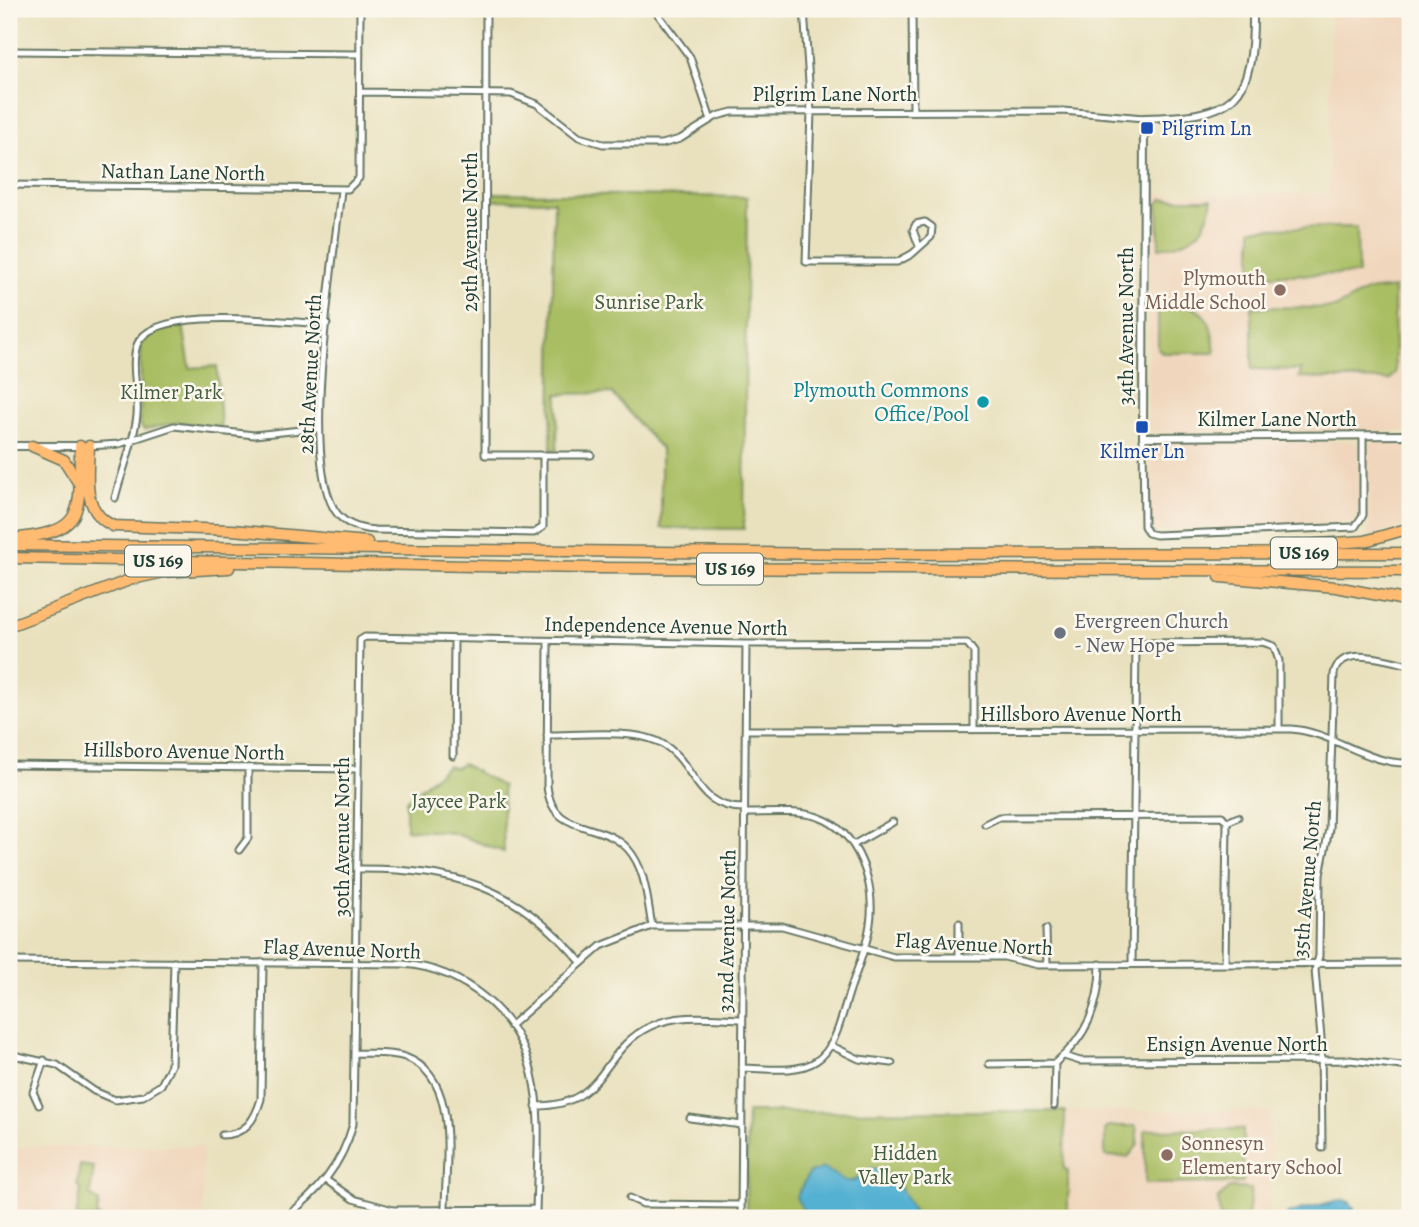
<svg xmlns="http://www.w3.org/2000/svg" width="1419" height="1227" font-family="Alegreya,serif">
  <style>
    .built { fill: #f0d6bc }
    .green { fill: #a9bd62; stroke: #647d4b; stroke-width: 2 }
    .water { fill: #54b1d2; stroke: #3a7783; stroke-width: 2 }
    .lines { fill: none; stroke-linecap: round; stroke-linejoin: round }
    .minor-casing { stroke: #667664; stroke-width: 9 }
    .tertiary-casing { stroke: #667664; stroke-width: 10 }
    .motorway-casing { stroke: #667664; stroke-width: 13 }
    .minor { stroke: #fff; stroke-width: 5 }
    .tertiary { stroke: #fff; stroke-width: 6 }
    .motorway { stroke: #ffbb71; stroke-width: 10 }
    .transit-dot { fill: #1a4fb4; stroke: #fbf7ec; stroke-width: 2.5 }
    .education-dot { fill: #8d6e63; stroke: #fbf7ec; stroke-width: 2.5 }
    .culture-dot { fill: #0f9aa8; stroke: #fbf7ec; stroke-width: 2.5 }
    .worship-dot { fill: #6b7280; stroke: #fbf7ec; stroke-width: 2.5 }
    .labels { text-anchor: middle; dominant-baseline: central; stroke-width: 5; stroke-linejoin: round; paint-order: stroke }
    .shield { fill: #fbf7ec; stroke: #61756b; stroke-width: 2 }
    .shield-label { font-size: 19px; font-weight: bold; fill: #1f3d34 }
    .street-label { font-size: 21px; fill: #1f3d34; stroke: #fbf7ec }
    .transit-label { font-size: 21px; fill: #164399; stroke: #fbf7ec; text-anchor: start }
    .education-label { font-size: 21px; fill: #785e54; stroke: #fbf7ec; text-anchor: end }
    .park-label { font-size: 21px; fill: #425d40; stroke: #fbf7ec }
    .culture-label { font-size: 21px; fill: #0d838f; stroke: #fbf7ec; text-anchor: end }
    .worship-label { font-size: 21px; fill: #5b616d; stroke: #fbf7ec; text-anchor: start }
  </style>
  <rect width="100%" height="100%" fill="#fbf7ec"/>
  <filter id="ink" filterUnits="userSpaceOnUse"><feTurbulence type="fractalNoise" baseFrequency=".0143" numOctaves="2"/><feDisplacementMap in="SourceGraphic" scale="14" xChannelSelector="R" yChannelSelector="G"/><feConvolveMatrix kernelMatrix="1 2 1 2 8 2 1 2 1" color-interpolation-filters="sRGB"/></filter>
  <filter id="wash" filterUnits="userSpaceOnUse"><feTurbulence type="fractalNoise" baseFrequency=".00686" numOctaves="4" result="noise"/><feDisplacementMap in="SourceGraphic" scale="28" xChannelSelector="R" yChannelSelector="G"/><feGaussianBlur stdDeviation="1.57" result="paint"/><feColorMatrix in="noise" values="0 0 0 0 0 0 0 0 0 0 0 0 0 0 0 0 0 1.4 0 .05"/><feComposite in="paint" operator="in"/></filter>
  <g filter="url(#wash)">
    <rect width="100%" height="100%" fill="#e9e1be"/>
    <path class="built" d="M1331,9H1410V431L1153,432L1148,428L1149,194H1329Z
      M1355,441L1358,445L1359,516L1353,522L1154,531L1150,527L1149,445L1152,442Z
      M1410,441V525L1368,537L1367,447L1372,442Z
      M1065,1111H1271L1270,1218H1063Z
      M202,1146L203,1218H9V1147Z"/>
    <path class="green" d="M491,193L747,197L744,529L661,528V449L612,393L558,394L557,450H551L554,201L491,200Z
      M1162,199H1212C1207,232 1192,244 1159,248L1158,203Z
      M1357,227L1358,274L1252,275V228Z
      M1394,288L1395,373L1389,380L1299,378L1301,370L1252,369V307L1335,308L1366,291Z
      M1173,300C1207,311 1212,318 1215,353H1162L1158,348V301Z
      M183,324L190,368L217,366L221,427L179,422L144,430L140,425L141,345L152,333Z
      M463,764L502,786L504,852L453,833L406,829V800L447,766L455,768Z
      M1065,1111L1064,1169L1068,1170V1218H746L747,1112Z
      M1109,1126H1136L1138,1145L1128,1157L1105,1156V1130Z
      M1243,1129V1183L1145,1184V1130Z
      M80,1165L94,1167L90,1195L99,1202L97,1216L102,1218H76L81,1190L77,1185Z
      M1229,1188L1251,1189L1248,1218H1220L1218,1199Z"/>
    <path class="water" d="M824,1168L845,1181H854L872,1168C895,1175 907,1197 916,1218H808L796,1197L809,1173Z
      M1340,1200L1349,1202L1354,1208L1349,1218H1286L1288,1213Z"/>
  </g>
  <g filter="url(#ink)">
    <g class="lines">
      <g class="minor-casing">
        <path id="minor" d="M486,9L485,455H591
          M654,9L690,57L711,120
          M804,9L811,112L806,262H897L912,254L931,237L932,227L925,222L916,224L913,230L919,246
          M912,9L913,111
          M9,51L360,54
          M360,92L511,94L537,104L579,137L603,144H662L680,139L717,116L732,112L1063,111L1144,118
          M9,185L348,189L359,178L360,9
          M341,190C334,261 301,452 334,509C343,524 358,529 375,530L534,533L543,527V455
          M1143,437L1144,526L1148,533L1156,535L1355,527L1363,515V437
          M89,446L119,444L174,426L254,435L319,428
          M115,498C122,471 134,443 137,415C139,393 130,366 137,345C152,303 291,323 327,324
          M548,641L547,786C552,837 600,819 628,849C646,869 647,900 652,926
          M745,730L1291,729C1334,732 1367,765 1410,763
          M547,735C578,735 632,729 659,742C697,761 692,808 744,808
          M453,756L454,639
          M9,765L358,769
          M1227,822L1238,817
          M985,824L999,817L1222,816L1227,822
          M853,845L893,822
          M239,850L248,838V768
          M357,869C453,868 516,886 580,961
          M959,923V957
          M1046,929L1047,965
          M9,961L403,964C464,969 518,1013 532,1074C543,1119 536,1172 536,1218
          M1132,964L1136,647L1140,643L1262,642L1274,646L1279,661V728
          M1225,964L1227,822
          M510,1026L601,946L652,926H782L894,957H1004L1037,965L1410,963
          M830,1045L859,1059L892,1063
          M356,1053C372,1054 390,1052 405,1057C461,1077 445,1162 445,1210
          M9,1054L57,1065L94,1091L115,1100L143,1096L161,1085L171,1065L174,962
          M1064,1056L1080,1061L1350,1060L1410,1067
          M989,1064L1055,1063
          M742,1068C765,1068 796,1074 816,1061C837,1048 842,1013 850,990C857,969 867,947 870,924C876,885 859,831 818,817C796,810 768,813 744,813
          M39,1105L33,1092L44,1060
          M536,1106C608,1106 599,1050 651,1026C679,1013 712,1018 742,1019
          M1054,1106L1055,1063C1087,1037 1100,1005 1100,964
          M690,1118L742,1125
          M222,1135C245,1135 255,1120 261,1099L263,962
          M1322,1148L1321,1038L1315,970L1319,956L1320,875L1329,829L1334,674C1340,643 1389,661 1410,665
          M326,1180L353,1199L393,1210L536,1209
          M630,1198L643,1204L741,1205
          M284,1218C318,1193 342,1165 353,1124L360,640L365,637L746,644L967,643L974,652V729
          M741,1218L746,644"/>
      </g>
      <g class="tertiary-casing">
        <path id="tertiary" d="M1253,9C1254,103 1235,116 1144,118L1143,437L1410,435
          M9,446H80"/>
      </g>
      <g class="motorway-casing">
        <path id="motorway" d="M32,446L64,460L78,482
          M89,446C88,476 81,511 113,526L232,530L367,542
          M9,539C87,532 79,516 80,446
          M9,545L848,554L1410,553
          M1274,547L1365,541L1410,528
          M9,558L589,568L1410,571
          M1220,577L1336,587L1410,601
          M9,626L132,579L164,572L229,568"/>
      </g>
      <use href="#minor" class="minor"/>
      <use href="#tertiary" class="tertiary"/>
      <use href="#motorway" class="motorway"/>
    </g>
  </g>
  <g class="transit-dot">
    <rect x="1140" y="121" width="14" height="14" rx="3.5"/>
    <rect x="1135" y="420" width="14" height="14" rx="3.5"/>
  </g>
  <g class="education-dot">
    <circle cx="1280" cy="290" r="7"/>
    <circle cx="1167" cy="1155" r="7"/>
  </g>
  <circle class="culture-dot" cx="983" cy="402" r="7"/>
  <circle class="worship-dot" cx="1060" cy="633" r="7"/>
  <g class="labels">
    <g class="shield">
      <rect x="1271" y="537.5" width="66" height="31" rx="5"/>
      <rect x="125" y="545.5" width="66" height="31" rx="5"/>
      <rect x="697" y="553.5" width="66" height="31" rx="5"/>
    </g>
    <g class="shield-label">
      <text x="1304" y="553">US 169</text>
      <text x="158" y="561">US 169</text>
      <text x="730" y="569">US 169</text>
    </g>
    <g class="street-label">
      <text x="835" y="94">Pilgrim Lane North</text>
      <text transform="translate(183 172) rotate(1)">Nathan Lane North</text>
      <text transform="translate(470 232) rotate(-90)">29th Avenue North</text>
      <text transform="translate(1126 326) rotate(-90)">34th Avenue North</text>
      <text transform="translate(310 374) rotate(-87)">28th Avenue North</text>
      <text x="1277" y="419">Kilmer Lane North</text>
      <text transform="translate(666 626) rotate(1)">Independence Avenue North</text>
      <text x="1081" y="714">Hillsboro Avenue North</text>
      <text transform="translate(184 751) rotate(1)">Hillsboro Avenue North</text>
      <text transform="translate(342 837) rotate(-90)">30th Avenue North</text>
      <text transform="translate(1307 879) rotate(-85)">35th Avenue North</text>
      <text transform="translate(727 931) rotate(-89)">32nd Avenue North</text>
      <text transform="translate(974 944) rotate(3)">Flag Avenue North</text>
      <text transform="translate(342 949) rotate(2)">Flag Avenue North</text>
      <text x="1237" y="1044">Ensign Avenue North</text>
    </g>
    <g class="transit-label">
      <text x="1161" y="128">Pilgrim Ln</text>
      <text x="1142" y="451" text-anchor="middle">Kilmer Ln</text>
    </g>
    <g class="education-label">
      <text x="1266" y="278">Plymouth<tspan x="1266" dy="24">Middle School</tspan></text>
      <text x="1181" y="1143" text-anchor="start">Sonnesyn<tspan x="1181" dy="24">Elementary School</tspan></text>
    </g>
    <g class="park-label">
      <text x="649" y="302">Sunrise Park</text>
      <text x="171" y="392">Kilmer Park</text>
      <text x="459" y="801">Jaycee Park</text>
      <text x="905" y="1153">Hidden<tspan x="905" dy="24">Valley Park</tspan></text>
    </g>
    <g class="culture-label">
      <text x="969" y="390">Plymouth Commons<tspan x="969" dy="24">Office/Pool</tspan></text>
    </g>
    <g class="worship-label">
      <text x="1074" y="621">Evergreen Church<tspan x="1074" dy="24">- New Hope</tspan></text>
    </g>
  </g>
  <rect width="1419" height="1227" fill="none" stroke="#fbf7ec" stroke-width="35"/>
</svg>
